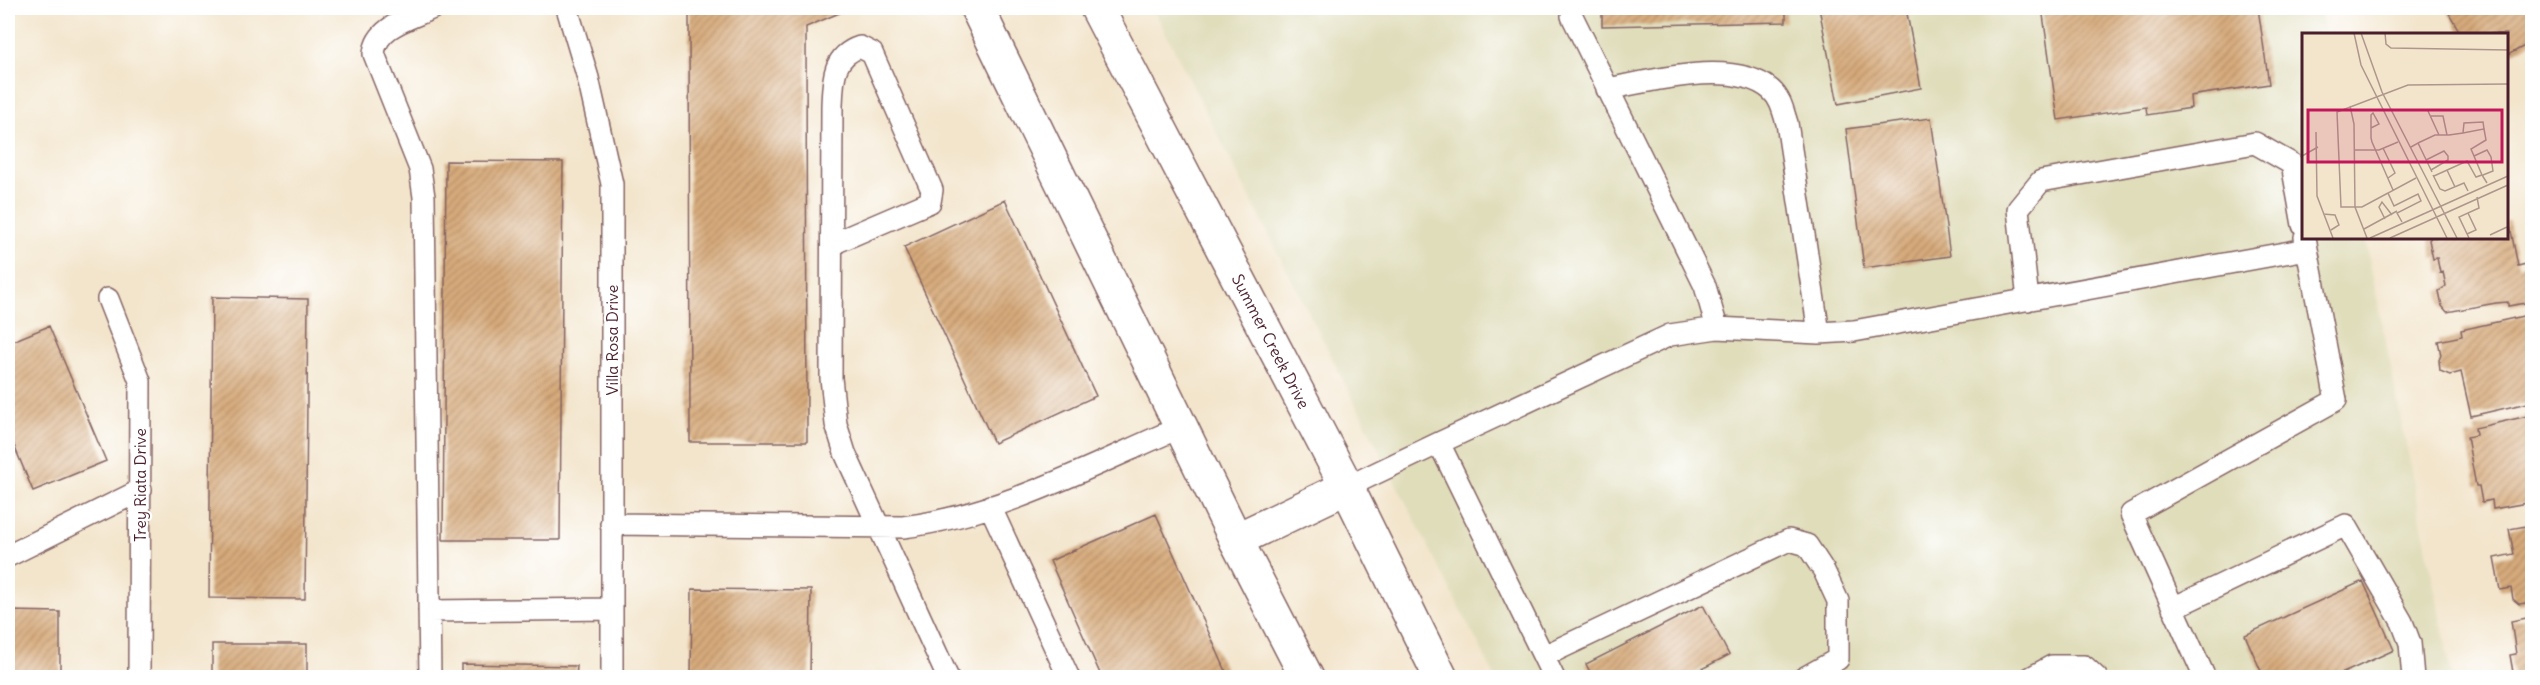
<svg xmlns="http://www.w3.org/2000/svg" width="2540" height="685" font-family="Delius,sans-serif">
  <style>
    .built { fill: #e0ddbb }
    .building { fill: url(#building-hatch) }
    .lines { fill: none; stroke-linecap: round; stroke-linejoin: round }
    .service-casing { stroke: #856463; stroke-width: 24 }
    .secondary-casing { stroke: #856463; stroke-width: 36 }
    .service { stroke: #fff; stroke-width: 21 }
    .secondary { stroke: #fff; stroke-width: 33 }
    .labels { text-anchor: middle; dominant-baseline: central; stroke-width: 4.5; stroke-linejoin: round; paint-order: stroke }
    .street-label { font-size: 16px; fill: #4a1f2b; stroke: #fff }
    .inset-road { fill: none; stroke: #af968c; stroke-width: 1.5 }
    .view { fill: #c2185b; fill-opacity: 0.15; stroke: #c2185b; stroke-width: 3 }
    .inset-edge { fill: none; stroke: #4a1f2b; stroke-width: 3 }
  </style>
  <defs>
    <pattern id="building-hatch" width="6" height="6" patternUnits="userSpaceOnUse" patternTransform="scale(1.5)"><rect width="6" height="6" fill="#d7ab7c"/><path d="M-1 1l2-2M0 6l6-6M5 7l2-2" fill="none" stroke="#b08b66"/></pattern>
  </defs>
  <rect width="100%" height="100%" fill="#fff"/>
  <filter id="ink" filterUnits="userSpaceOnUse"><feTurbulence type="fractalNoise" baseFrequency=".0167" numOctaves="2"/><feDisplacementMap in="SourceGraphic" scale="12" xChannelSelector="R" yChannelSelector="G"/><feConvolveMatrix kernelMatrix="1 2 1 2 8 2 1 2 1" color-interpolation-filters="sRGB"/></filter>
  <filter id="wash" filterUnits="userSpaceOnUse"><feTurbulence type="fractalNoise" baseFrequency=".008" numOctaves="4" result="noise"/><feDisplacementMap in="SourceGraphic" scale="24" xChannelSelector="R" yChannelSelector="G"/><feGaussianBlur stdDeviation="1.35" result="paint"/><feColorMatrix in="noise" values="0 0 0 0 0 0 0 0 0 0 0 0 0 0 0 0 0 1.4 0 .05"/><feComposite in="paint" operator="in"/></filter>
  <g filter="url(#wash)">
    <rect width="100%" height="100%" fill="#f3e5cc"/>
    <path class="built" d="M1153,8H2320L2326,34H2303V237H2365L2452,677H1495Z"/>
    <g id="blocks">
      <path class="building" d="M689,8H851L806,27L807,442H690Z
        M1602,8H1786V22L1602,26Z
        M1819,8H1906L1921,88L1838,104Z
        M2042,8H2258L2269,84L2190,96L2191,108L2147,115L2146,107L2058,120Z
        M2446,8H2532V42L2506,56V34H2461Z
        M1931,118L1950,256L1864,268L1846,129Z
        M446,161L563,162L560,540H443Z
        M1005,200L1096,396L994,443L904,247Z
        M2506,221H2509L2518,266L2526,264L2532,302L2508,306V302L2496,303L2447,312L2442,306L2440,297L2439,291L2446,286L2443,272L2440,273L2437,258L2433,259L2429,240L2431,237H2506Z
        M212,297L308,299L305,599L209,598Z
        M2532,314V402L2471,416L2461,372L2450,375L2440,371L2439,360L2441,355L2438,341L2462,336L2461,330Z
        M49,326L106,461L33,491L8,431V343Z
        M2532,415V502L2493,509L2492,500L2482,502L2479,486H2476L2467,437L2476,435L2475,428Z
        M1156,514L1229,678H1102L1050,561Z
        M2532,525V602L2519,604L2513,599L2511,588L2500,590L2494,558L2514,554L2509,529Z
        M2363,581L2394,650L2332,678H2264L2245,635Z
        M692,589L811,590L810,678H691Z
        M1703,605L1729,655L1684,678H1593L1586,664Z
        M8,611L60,612V678H8Z
        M2532,617V678H2514L2510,655L2516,654L2511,621Z
        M212,644H307V678H212Z
        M461,664L577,666L576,678H461Z"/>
    </g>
  </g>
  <g filter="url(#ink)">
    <use href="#blocks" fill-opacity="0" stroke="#856463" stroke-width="1.5"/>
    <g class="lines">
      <g class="service-casing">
        <path id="service" d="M567,8L588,78L612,184V678
          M1572,16L1705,286L1717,328
          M1607,89C1650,81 1735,58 1771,90C1781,99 1783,111 1787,123L1819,333
          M832,244L930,202L932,190L872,53L860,47C832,56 833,81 832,106L831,378L836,424L845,453L948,678
          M108,299L140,381L139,678
          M2028,300L2018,209L2041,181L2255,143L2292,164L2303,225
          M1439,443L1670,335L1717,328L1819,333L1854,331L2307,249L2305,237
          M1347,487L1439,443L1554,678
          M990,506L1069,678
          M611,524L903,527C1000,515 1092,465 1181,427
          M8,556L141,490
          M2173,608L2346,525L2402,622L2410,643L2413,678
          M429,611L612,609
          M1544,656L1789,540L1807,545L1824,571L1838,601V659L1804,678
          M430,678L424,197L420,169L374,54C376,26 410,19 433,8
          M2030,678L2052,666H2084L2097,678
          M2205,678L2131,514L2336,400L2307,249"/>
      </g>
      <g class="secondary-casing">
        <g id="secondary">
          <path d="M977,8L1236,540L1307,678"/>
          <path id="s1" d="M1097,8L1347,487L1441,678"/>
          <path d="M1236,540L1347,487"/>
        </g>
      </g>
      <use href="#service" class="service"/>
      <use href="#secondary" class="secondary"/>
    </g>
  </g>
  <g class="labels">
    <g class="street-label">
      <text transform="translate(612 340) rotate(-90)">Villa Rosa Drive</text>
      <text stroke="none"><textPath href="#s1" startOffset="376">Summer Creek Drive</textPath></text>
      <text transform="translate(140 485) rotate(-90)">Trey Riata Drive</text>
    </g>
  </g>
  <g transform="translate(2302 33)">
    <rect width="206" height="206" fill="#f3e5cc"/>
    <path class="inset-road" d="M52,0L59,32L145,205M59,0L80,59L155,205M83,0L84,11L89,15L206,17M48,73L52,91L53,174L65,205M126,78L137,102M129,83H141L145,102M69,95L77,91L71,80L69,82V105L70,109L91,157M14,99L15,163L31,205M116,110L133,102H147L161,100L182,96L181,89L162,90L161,100M109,114L116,110L130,139M81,115L93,140L86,145M52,117H77L96,109M0,123L16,114M172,123L185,117L189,124L191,138L181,142M124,127L142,118L146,123V127L129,137M145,137L153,154M131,142L138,156L143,158L162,150L166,158M180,142L169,116L184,107L182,96M132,143L165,128L174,144L180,142L185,150M86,160L60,174H39L35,79L106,52L206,51M21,181L33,182L37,192L29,197M83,186L77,174L80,169L90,182M100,189L95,180L119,168L116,161L92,173L86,160L114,145M62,196L95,178M165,201L174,197L166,180M188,202L205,194M68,205L206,143M88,205L206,152M167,205L157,184L177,175L175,164"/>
    <path class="view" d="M6,77H200V129H6Z"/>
    <rect width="206" height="206" class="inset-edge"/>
  </g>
  <rect width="2540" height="685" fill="none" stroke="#fff" stroke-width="30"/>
</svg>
